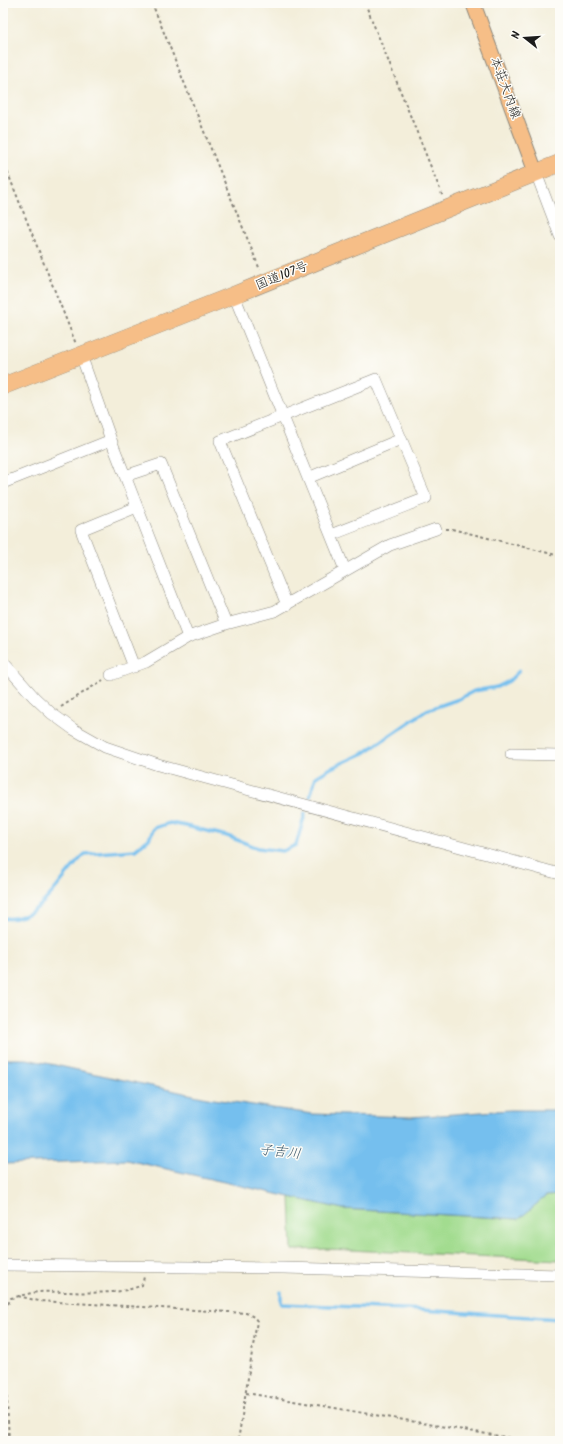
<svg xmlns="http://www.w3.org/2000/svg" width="563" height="1444" font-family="Kalam,'Klee One',sans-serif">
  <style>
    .green { fill: #a2dc8f; stroke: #5f7c56 }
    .water { fill: #75bfee; stroke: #486e85 }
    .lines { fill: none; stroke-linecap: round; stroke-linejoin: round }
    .stream { stroke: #75bfee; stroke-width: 3.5 }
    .minor-casing { stroke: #88857b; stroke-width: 12 }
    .major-casing { stroke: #88857b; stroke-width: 16 }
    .highway-casing { stroke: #88857b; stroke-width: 18 }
    .path { stroke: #88857b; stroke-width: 2; stroke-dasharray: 3 3; stroke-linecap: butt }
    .minor { stroke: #fff; stroke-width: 11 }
    .major { stroke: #f6be87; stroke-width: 14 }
    .highway { stroke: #f6be87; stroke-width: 17 }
    .labels { text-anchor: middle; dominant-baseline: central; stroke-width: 3; stroke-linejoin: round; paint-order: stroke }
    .street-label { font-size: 13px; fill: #1c1c1c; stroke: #fdfcf7 }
    .water-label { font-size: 14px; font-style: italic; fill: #405d70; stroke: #fdfcf7 }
  </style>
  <rect width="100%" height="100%" fill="#fdfcf7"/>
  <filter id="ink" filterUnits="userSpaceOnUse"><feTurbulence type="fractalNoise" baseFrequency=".025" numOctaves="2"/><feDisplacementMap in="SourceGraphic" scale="8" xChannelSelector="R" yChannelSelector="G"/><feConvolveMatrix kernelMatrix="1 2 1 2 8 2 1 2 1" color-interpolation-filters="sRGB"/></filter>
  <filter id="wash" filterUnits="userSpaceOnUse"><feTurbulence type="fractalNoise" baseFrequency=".012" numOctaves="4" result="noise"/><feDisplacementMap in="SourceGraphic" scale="16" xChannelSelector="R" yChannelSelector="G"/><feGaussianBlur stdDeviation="0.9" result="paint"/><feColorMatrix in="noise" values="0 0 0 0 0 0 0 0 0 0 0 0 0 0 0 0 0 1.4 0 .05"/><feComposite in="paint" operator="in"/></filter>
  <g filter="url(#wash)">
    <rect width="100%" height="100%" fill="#f3eeda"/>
    <path class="green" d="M560,1195V1260L327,1249L292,1250L290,1197L343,1209L518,1219L546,1196Z"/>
    <path class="water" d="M3,1059H27L207,1098L312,1114L411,1117L510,1110H560V1195L546,1196L519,1219L343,1209L127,1160L3,1164Z"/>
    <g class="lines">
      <path class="stream" d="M310,796L316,777L331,768L364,753L427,710L459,699L474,691L497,687L509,681L519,671
        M3,918C41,924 61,875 85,854L135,850L149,839L154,828L170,823L186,826L227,836L258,848L283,851L296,845L305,814
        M281,1292V1302L282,1304L406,1309L560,1319"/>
    </g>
  </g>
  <g filter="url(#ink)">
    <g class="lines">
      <g class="minor-casing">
        <path id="minor" d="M536,173L560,236
          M234,295L345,570
          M81,355L111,440L188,637
          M125,476L161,464L226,624
          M308,478L401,439
          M3,483L111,440
          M287,605L220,441L376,379L426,498L331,535
          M3,662L34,697L51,713L73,729L105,747L158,765L560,874
          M134,667L81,530L137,507
          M111,675L146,662L188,637L226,624L275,611L390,545L436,529
          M511,754L560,755
          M3,1265L283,1268L560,1275"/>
      </g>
      <g class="major-casing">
        <path id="major" d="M473,3L536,173"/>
      </g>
      <g class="highway-casing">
        <path id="highway" d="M3,386L234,295L560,163"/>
      </g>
      <path class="path" d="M152,3L260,270
        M365,3L443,197
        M3,161L76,344
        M446,529H452L560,556
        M61,707L103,680
        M18,1296L39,1301L246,1313L254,1317L257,1321L238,1441
        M246,1393L528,1441
        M9,1441L3,1320L6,1308L11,1298C21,1296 29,1293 38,1292C69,1290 114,1298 142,1285L144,1277"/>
      <use href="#minor" class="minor"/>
      <use href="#major" class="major"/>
      <use href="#highway" class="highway"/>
    </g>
  </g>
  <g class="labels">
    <g class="street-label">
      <text transform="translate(505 88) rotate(70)">本荘大内線</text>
      <text transform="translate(282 276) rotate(-22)">国道107号</text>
    </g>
    <g class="water-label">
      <text transform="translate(280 1152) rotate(7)">子吉川</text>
    </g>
  </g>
  <rect width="563" height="1444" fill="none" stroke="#fdfcf7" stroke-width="16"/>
  <g transform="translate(525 38) rotate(287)" stroke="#fdfcf7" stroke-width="3" paint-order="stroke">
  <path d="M0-3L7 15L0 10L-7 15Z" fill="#1c1c1c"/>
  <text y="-6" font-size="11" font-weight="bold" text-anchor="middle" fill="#1c1c1c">N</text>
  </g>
</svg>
